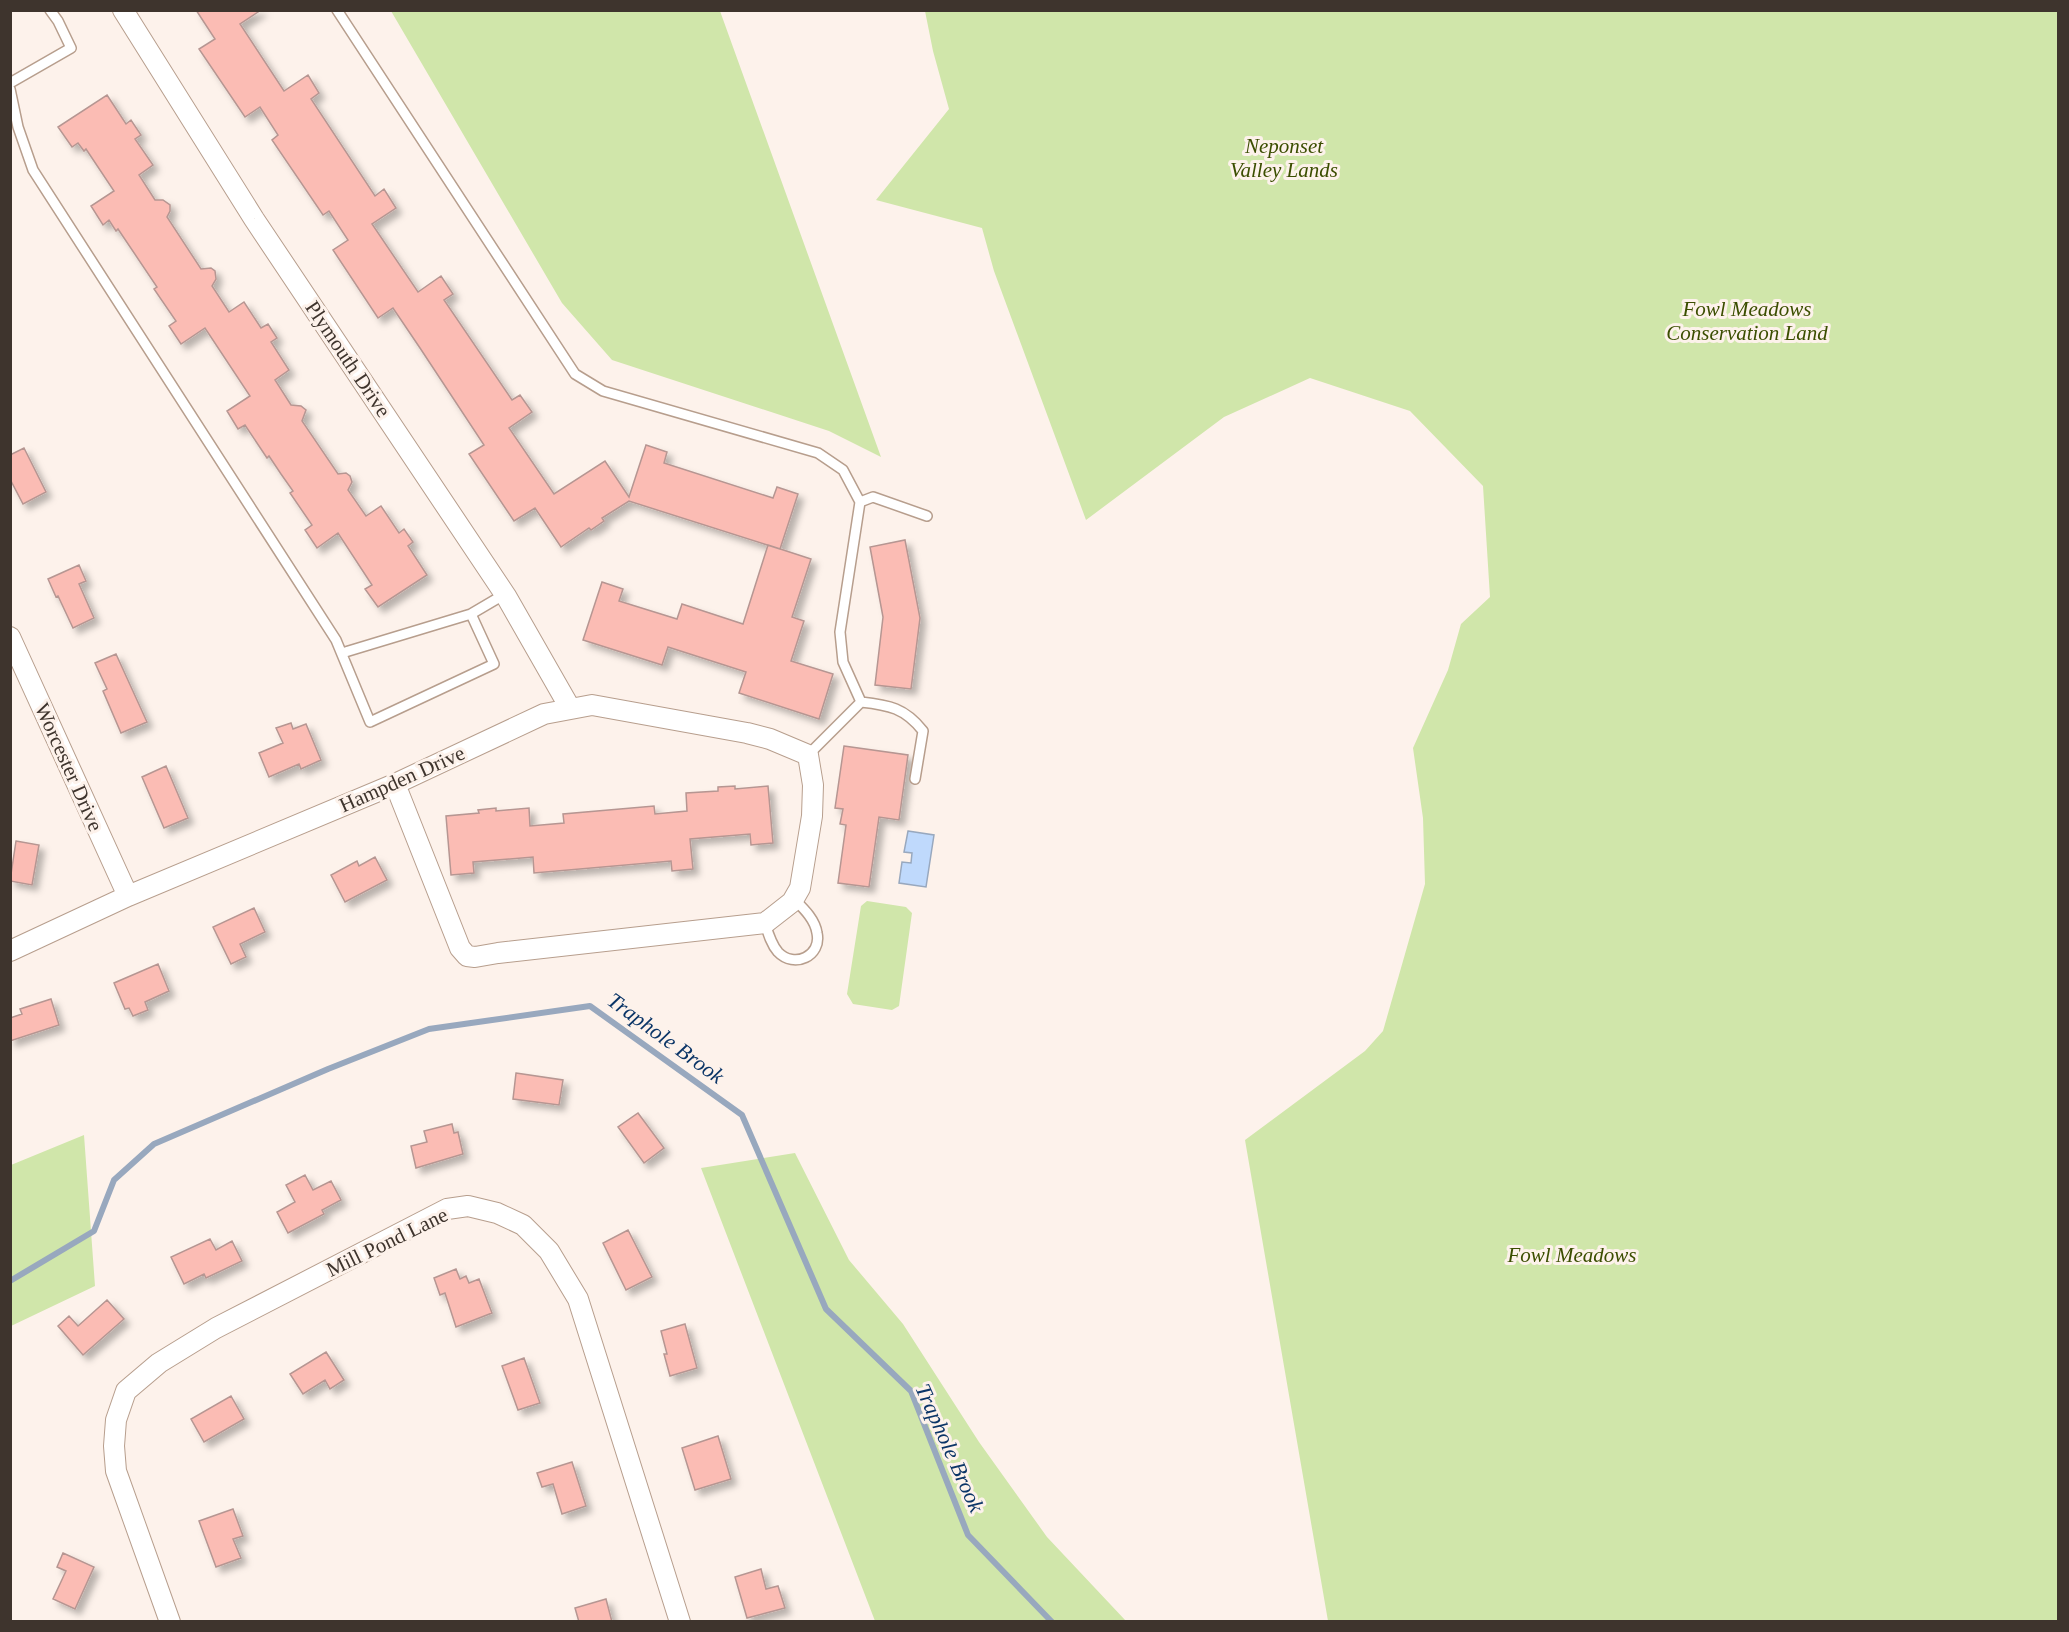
<svg xmlns="http://www.w3.org/2000/svg" width="2069" height="1632" font-family="Georgia,serif">
  <style>
    .green { fill: #d0e6aa }
    .water { fill: #bfd9fc; stroke: #98a8be; stroke-width: 1.5 }
    .lines { fill: none; stroke-linecap: round; stroke-linejoin: round }
    .stream { stroke: #98a8be; stroke-width: 6 }
    .building { fill: #fbbcb4; stroke: #b69692; stroke-width: 1.5; filter: url(#shadow) }
    .service-casing { stroke: #b79e8d; stroke-width: 12 }
    .minor-casing { stroke: #b79e8d; stroke-width: 22 }
    .service { stroke: #fff; stroke-width: 9 }
    .minor { stroke: #fff; stroke-width: 20 }
    .labels { text-anchor: middle; dominant-baseline: central; stroke-width: 6; stroke-linejoin: round; paint-order: stroke }
    .park-label { font-size: 21px; font-style: italic; fill: #3b4e00; stroke: #fdf2eb }
    .street-label { font-size: 21px; fill: #3e342d; stroke: #fdf2eb }
    .water-label { font-size: 22px; font-style: italic; fill: #0b3567; stroke: #fdf2eb }
  </style>
  <defs>
    <filter id="shadow"><feDropShadow dx="5.5" dy="5.5" stdDeviation="3" flood-color="#0004"/></filter>
  </defs>
  <rect width="100%" height="100%" fill="#fdf2eb"/>
  <path class="green" d="M391,11H720L881,457L829,431L612,360L562,303Z
    M925,11H2058V1621H1328L1245,1140L1365,1051L1383,1031L1425,884L1423,818L1413,748L1448,670L1461,624L1490,597L1483,486L1410,411L1310,378L1224,417L1086,520L994,271L982,228L876,200L949,109L933,51Z
    M867,901L906,907L912,913L899,1006L892,1010L853,1004L847,994L861,906Z
    M84,1135L95,1286L11,1326V1165Z
    M795,1153L849,1260L903,1324L979,1442L1047,1537L1126,1621H875L701,1168Z"/>
  <path class="water" d="M908,831L934,835L926,887L899,883L902,862L911,863L912,853L904,852Z"/>
  <g class="lines">
    <path class="stream" d="M10,1281L94,1231L114,1180L154,1144L328,1069L429,1029L590,1006L742,1115L826,1309L911,1391L968,1535L1052,1622"/>
  </g>
  <path class="building" d="M196,10H261L240,24L284,91L308,75L319,93L311,99L375,196L384,189L396,208L372,224L418,292L441,276L453,294L444,300L512,400L520,395L532,412L509,428L554,494L605,461L629,497L646,445L667,452L664,463L773,498L777,487L798,494L780,549L629,501L602,518L604,521L591,530L589,528L561,547L535,508L514,521L469,454L484,445L420,348L393,308L378,318L333,250L348,240L329,211L323,215L272,140L278,135L260,107L245,117L199,49L215,39Z
    M107,95L126,124L131,120L141,135L135,139L153,165L139,175L155,200H163L170,205V211L167,217L201,269L211,268L215,271L216,279L212,286L229,312L244,302L261,328L268,324L277,338L271,342L289,370L275,380L291,405L301,406L306,410L302,421L338,474L346,473L350,476L352,482L348,490L366,516L381,506L399,533L404,529L413,542L408,546L427,575L378,607L365,589L372,585L338,533L317,548L305,530L312,525L290,493L293,491L281,474L269,456L267,458L245,425L238,429L227,411L250,396L205,328L181,344L169,326L176,321L154,289L157,287L118,229L116,231L109,220L103,225L91,206L114,191L86,149L84,151L78,143L72,147L58,127Z
    M24,448L46,492L23,504L10,479V455Z
    M905,540L920,618L911,689L875,685L883,617L870,547Z
    M768,545L811,559L792,617L804,621L791,661L833,674L819,719L739,693L746,672L668,647L662,665L583,640L602,582L623,589L619,601L677,619L682,604L743,624Z
    M79,565L86,581L79,584L94,618L73,628L58,596L56,597L48,579Z
    M116,654L147,722L121,733L103,691L107,689L95,663Z
    M291,723L293,729L306,724L321,760L301,769L299,764L269,777L259,753L283,743L276,728Z
    M844,746L908,755L899,820L879,817L869,887L838,883L846,825L840,824L843,809L835,808Z
    M166,766L188,818L164,828L142,777Z
    M735,786V789L768,786L773,843L751,845L750,834L690,839L693,869L672,871L671,861L534,873L533,857L473,862L474,873L451,875L446,816L479,813L478,810L496,808V811L529,808L530,826L564,823L563,814L654,806L655,814L687,811L686,793L718,791V787Z
    M16,841L39,845L32,885L10,881Z
    M375,857L387,880L345,902L331,875L357,861L359,866Z
    M254,908L265,932L240,944L246,957L231,964L213,927Z
    M158,964L169,991L145,1002L148,1010L133,1016L129,1008L125,1009L114,983Z
    M51,999L59,1025L10,1041V1018L22,1014L20,1009Z
    M516,1073L563,1080L559,1105L513,1099Z
    M638,1113L664,1148L644,1163L618,1127Z
    M452,1124L454,1133L458,1132L463,1154L416,1168L411,1146L427,1142L424,1131Z
    M305,1175L313,1190L331,1181L341,1200L322,1210L324,1214L288,1233L277,1212L295,1202L286,1185Z
    M628,1230L652,1277L626,1290L603,1243Z
    M210,1239L216,1250L232,1241L242,1261L206,1278L204,1274L184,1284L171,1257Z
    M456,1269L460,1279L466,1276L469,1283L479,1279L492,1313L456,1327L445,1293L440,1295L434,1278Z
    M107,1300L124,1319L83,1355L58,1326L69,1316L78,1326Z
    M685,1324L697,1368L670,1376L664,1354H667L661,1331Z
    M326,1352L344,1380L330,1389L325,1380L303,1394L290,1374Z
    M524,1358L540,1403L518,1410L502,1366Z
    M231,1396L244,1419L204,1442L191,1419Z
    M718,1436L731,1479L695,1490L682,1448Z
    M572,1462L586,1506L562,1514L553,1484L542,1487L537,1473Z
    M233,1509L243,1536L233,1539L241,1558L216,1567L199,1521Z
    M63,1553L94,1567L75,1609L53,1599L66,1571L57,1567Z
    M761,1569L766,1589L778,1586L785,1608L747,1618L735,1577Z
    M606,1599L612,1622H579L575,1608Z"/>
  <g class="lines">
    <g class="service-casing">
      <path id="service" d="M337,10L575,374L603,391L818,453L843,470L860,502L840,632L843,662L861,702L808,755
        M10,83L71,48L58,21L50,10
        M10,89L18,127L33,170L336,640L370,722L494,664L471,614L505,594
        M860,502L873,497L927,516
        M342,653L471,614
        M861,702C889,705 905,708 923,731L915,779
        M765,923C768,933 771,944 778,952C794,969 822,956 817,933C815,919 803,908 794,899"/>
    </g>
    <g class="minor-casing">
      <path id="minor" d="M123,10L254,219L506,596L570,708
        M10,637L128,896
        M10,951L128,896L395,784L544,714L592,705L747,733L770,739L808,755L813,785L812,816L800,888L792,902L765,923L498,953L475,957L467,956L460,948L395,784
        M170,1622L116,1471L114,1446L116,1420L126,1391L159,1363L216,1328L447,1209L468,1206L497,1213L523,1225L549,1251L578,1299L680,1622"/>
    </g>
    <use href="#service" class="service"/>
    <use href="#minor" class="minor"/>
  </g>
  <g class="labels">
    <g class="park-label">
      <text x="1284" y="146">Neponset<tspan x="1284" dy="24">Valley Lands</tspan></text>
      <text x="1747" y="309">Fowl Meadows<tspan x="1747" dy="24">Conservation Land</tspan></text>
      <text x="1572" y="1255">Fowl Meadows</text>
    </g>
    <g class="street-label">
      <text transform="translate(348 359) rotate(56)">Plymouth Drive</text>
      <text transform="translate(69 767) rotate(66)">Worcester Drive</text>
      <text transform="translate(402 779) rotate(-24)">Hampden Drive</text>
      <text transform="translate(387 1242) rotate(-26)">Mill Pond Lane</text>
    </g>
    <g class="water-label">
      <text transform="translate(666 1038) rotate(36)">Traphole Brook</text>
      <text transform="translate(950 1448) rotate(66)">Traphole Brook</text>
    </g>
  </g>
  <rect width="2069" height="1632" fill="none" stroke="#3e342d" stroke-width="24"/>
</svg>
